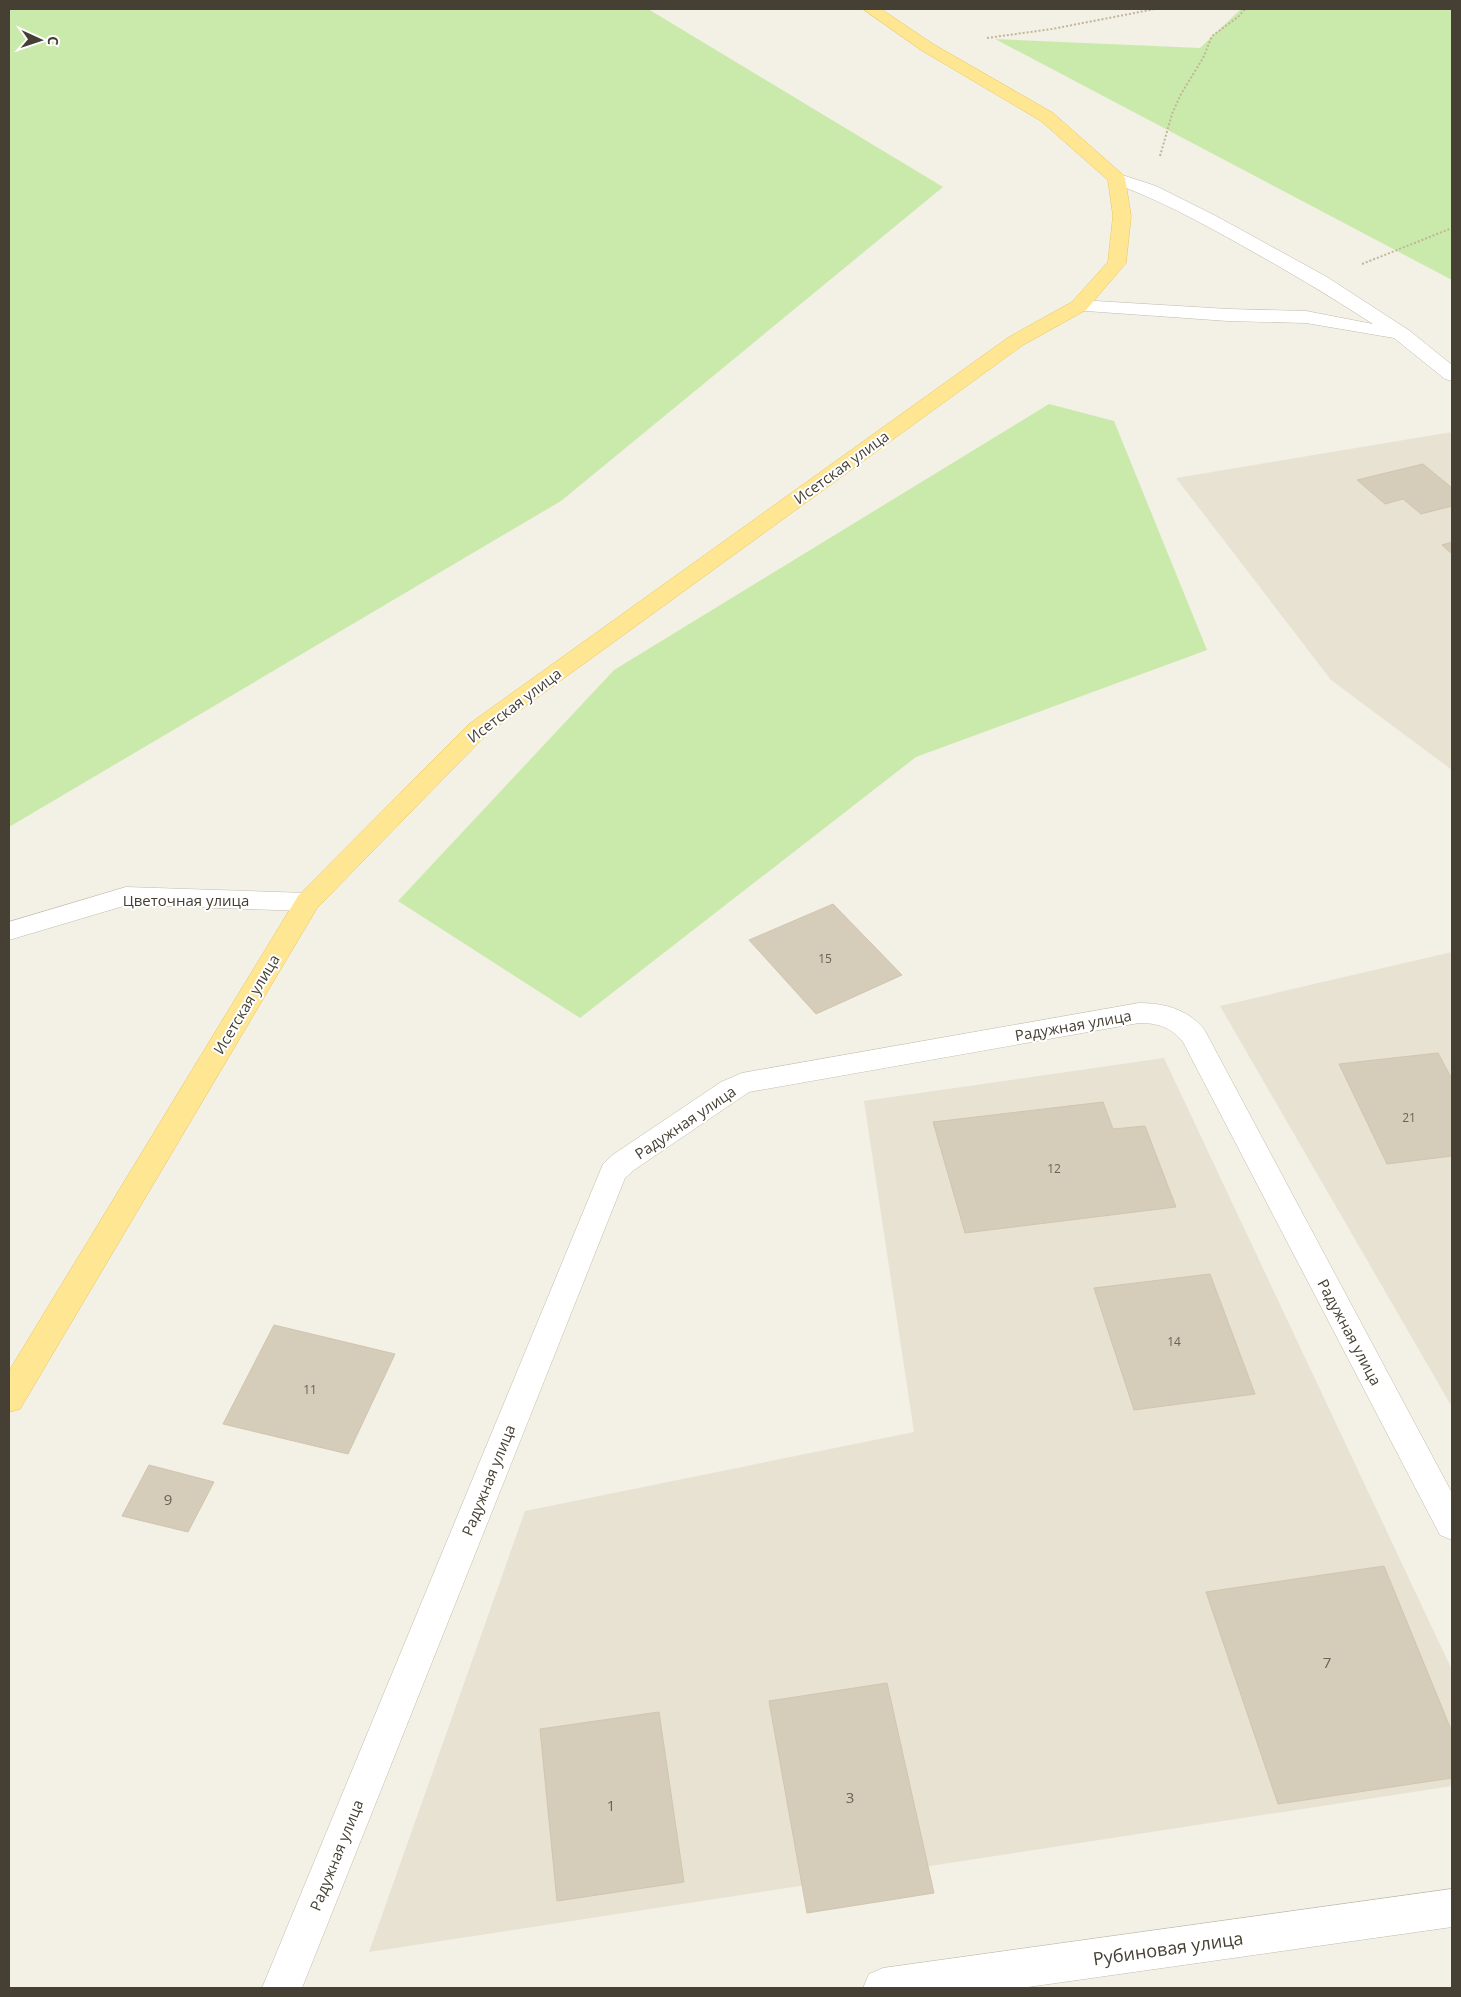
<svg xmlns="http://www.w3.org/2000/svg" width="1461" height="1997" font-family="'Open Sans',sans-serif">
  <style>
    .residential { fill: #e8e2d3 }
    .green { fill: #caeaac }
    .building { fill: #d5ccba; stroke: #d1c5ad }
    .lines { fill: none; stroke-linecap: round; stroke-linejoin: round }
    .minor-casing { stroke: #c2bbaa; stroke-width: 1 }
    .major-casing { stroke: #e9c75e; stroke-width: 1 }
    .path { stroke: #c2b598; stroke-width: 2; stroke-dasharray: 2 2; stroke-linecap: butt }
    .minor { fill: #fff; fill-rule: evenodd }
    .major { fill: #ffe693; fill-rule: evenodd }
    .labels { text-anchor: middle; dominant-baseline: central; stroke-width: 4; stroke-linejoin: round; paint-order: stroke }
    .number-label { font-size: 12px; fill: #6a6356 }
    .street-label { font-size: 15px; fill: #464034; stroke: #fff }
    .near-number-label { font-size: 15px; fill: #6a6356 }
    .near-street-label { font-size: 18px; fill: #464034; stroke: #fff }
  </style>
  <rect width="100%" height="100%" fill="#f3f0e5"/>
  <path class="residential" d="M1452,432V770L1331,680L1176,478Z
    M1452,952V1407L1220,1006Z
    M1164,1058L1452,1670V1786L369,1952L525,1511L914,1432L864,1101Z"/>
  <path class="green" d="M9,9H648L943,187L561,501L9,827Z
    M1241,9H1452V280L995,39L1200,48Z
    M1049,404L1114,421L1207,650L916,757L580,1018L398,901L614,670Z"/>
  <path class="building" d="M1423,464L1452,488V506L1421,514L1403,499L1385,504L1357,480Z
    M1452,542V554L1442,545Z
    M833,904L902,975L816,1014L749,940Z
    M1438,1053L1452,1079V1156L1387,1164L1339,1064Z
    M1103,1102L1113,1129L1145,1126L1176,1207L965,1233L933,1122Z
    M1210,1274L1255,1394L1134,1410L1094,1288Z
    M274,1325L395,1354L348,1454L223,1424Z
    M149,1465L214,1482L188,1532L122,1516Z
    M1384,1566L1452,1732V1778L1278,1804L1206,1592Z
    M887,1683L934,1893L807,1913L769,1701Z
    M659,1712L684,1882L557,1901L540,1729Z"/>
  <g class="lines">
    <g class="minor-casing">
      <path id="minor" d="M1116,173L1156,186L1216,216L1327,277L1410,331L1452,365V381L1445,379L1394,338L1306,323L1228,321L1072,310L1069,306L1072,302L1079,300L1228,309L1306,311L1373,324C1330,296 1286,270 1241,245C1198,221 1156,198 1110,182L1107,178L1110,174Z
        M126,887L307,893L316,896L320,902L316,908L307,911L127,905L9,940V922Z
        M1139,1003C1164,1003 1187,1009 1204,1029L1452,1493V1540L1440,1535L1183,1042C1171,1027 1158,1023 1139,1023L749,1092L634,1170L625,1178L302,1988H262L603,1164L614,1154L721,1082L742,1073Z
        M1452,1889V1927L1021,1988H863L869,1974L883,1968Z"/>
    </g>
    <g class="major-casing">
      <path id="major" d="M863,9H881L933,44L1053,113L1122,174L1125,178L1131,216L1126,263L1086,310L1023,345L487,734L317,908L20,1409L9,1412V1371L298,896L469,724L1009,337L1072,302L1108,262L1113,216L1108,180L1041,121L921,50Z"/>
    </g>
    <path class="path" d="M987,38L1052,29L1155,9
      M1160,156L1172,114L1181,94L1203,58L1212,36L1238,17L1245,9
      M1362,264L1452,228"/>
    <use href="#minor" class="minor"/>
    <use href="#major" class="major"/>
  </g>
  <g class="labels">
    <g class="number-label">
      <text x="825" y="958">15</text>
      <text x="1409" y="1117">21</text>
      <text x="1054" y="1168">12</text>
      <text x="1174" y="1341">14</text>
      <text x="310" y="1389">11</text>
    </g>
    <g class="street-label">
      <text transform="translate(841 467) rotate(-36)">Исетская улица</text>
      <text transform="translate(514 705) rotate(-37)">Исетская улица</text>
      <text x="186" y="900">Цветочная улица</text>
      <text transform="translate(246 1004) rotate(-59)">Исетская улица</text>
      <text transform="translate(1073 1025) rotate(-10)">Радужная улица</text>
      <text transform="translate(685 1122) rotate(-34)">Радужная улица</text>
      <text transform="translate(1350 1332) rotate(62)">Радужная улица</text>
      <text transform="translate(488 1480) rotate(-68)">Радужная улица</text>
      <text transform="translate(336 1855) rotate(-68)">Радужная улица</text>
    </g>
    <g class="near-number-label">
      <text x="168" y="1499">9</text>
      <text x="1327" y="1662">7</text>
      <text x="850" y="1797">3</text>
      <text x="611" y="1805">1</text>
    </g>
    <g class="near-street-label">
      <text transform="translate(1168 1948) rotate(-8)">Рубиновая улица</text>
    </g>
  </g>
  <rect width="1461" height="1997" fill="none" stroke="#464034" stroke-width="20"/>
  <g transform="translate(40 40) rotate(93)" stroke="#ffffff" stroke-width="4" paint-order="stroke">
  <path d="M0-4L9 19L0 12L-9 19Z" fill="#464034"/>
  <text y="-8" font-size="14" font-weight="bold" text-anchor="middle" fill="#464034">С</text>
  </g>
</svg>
